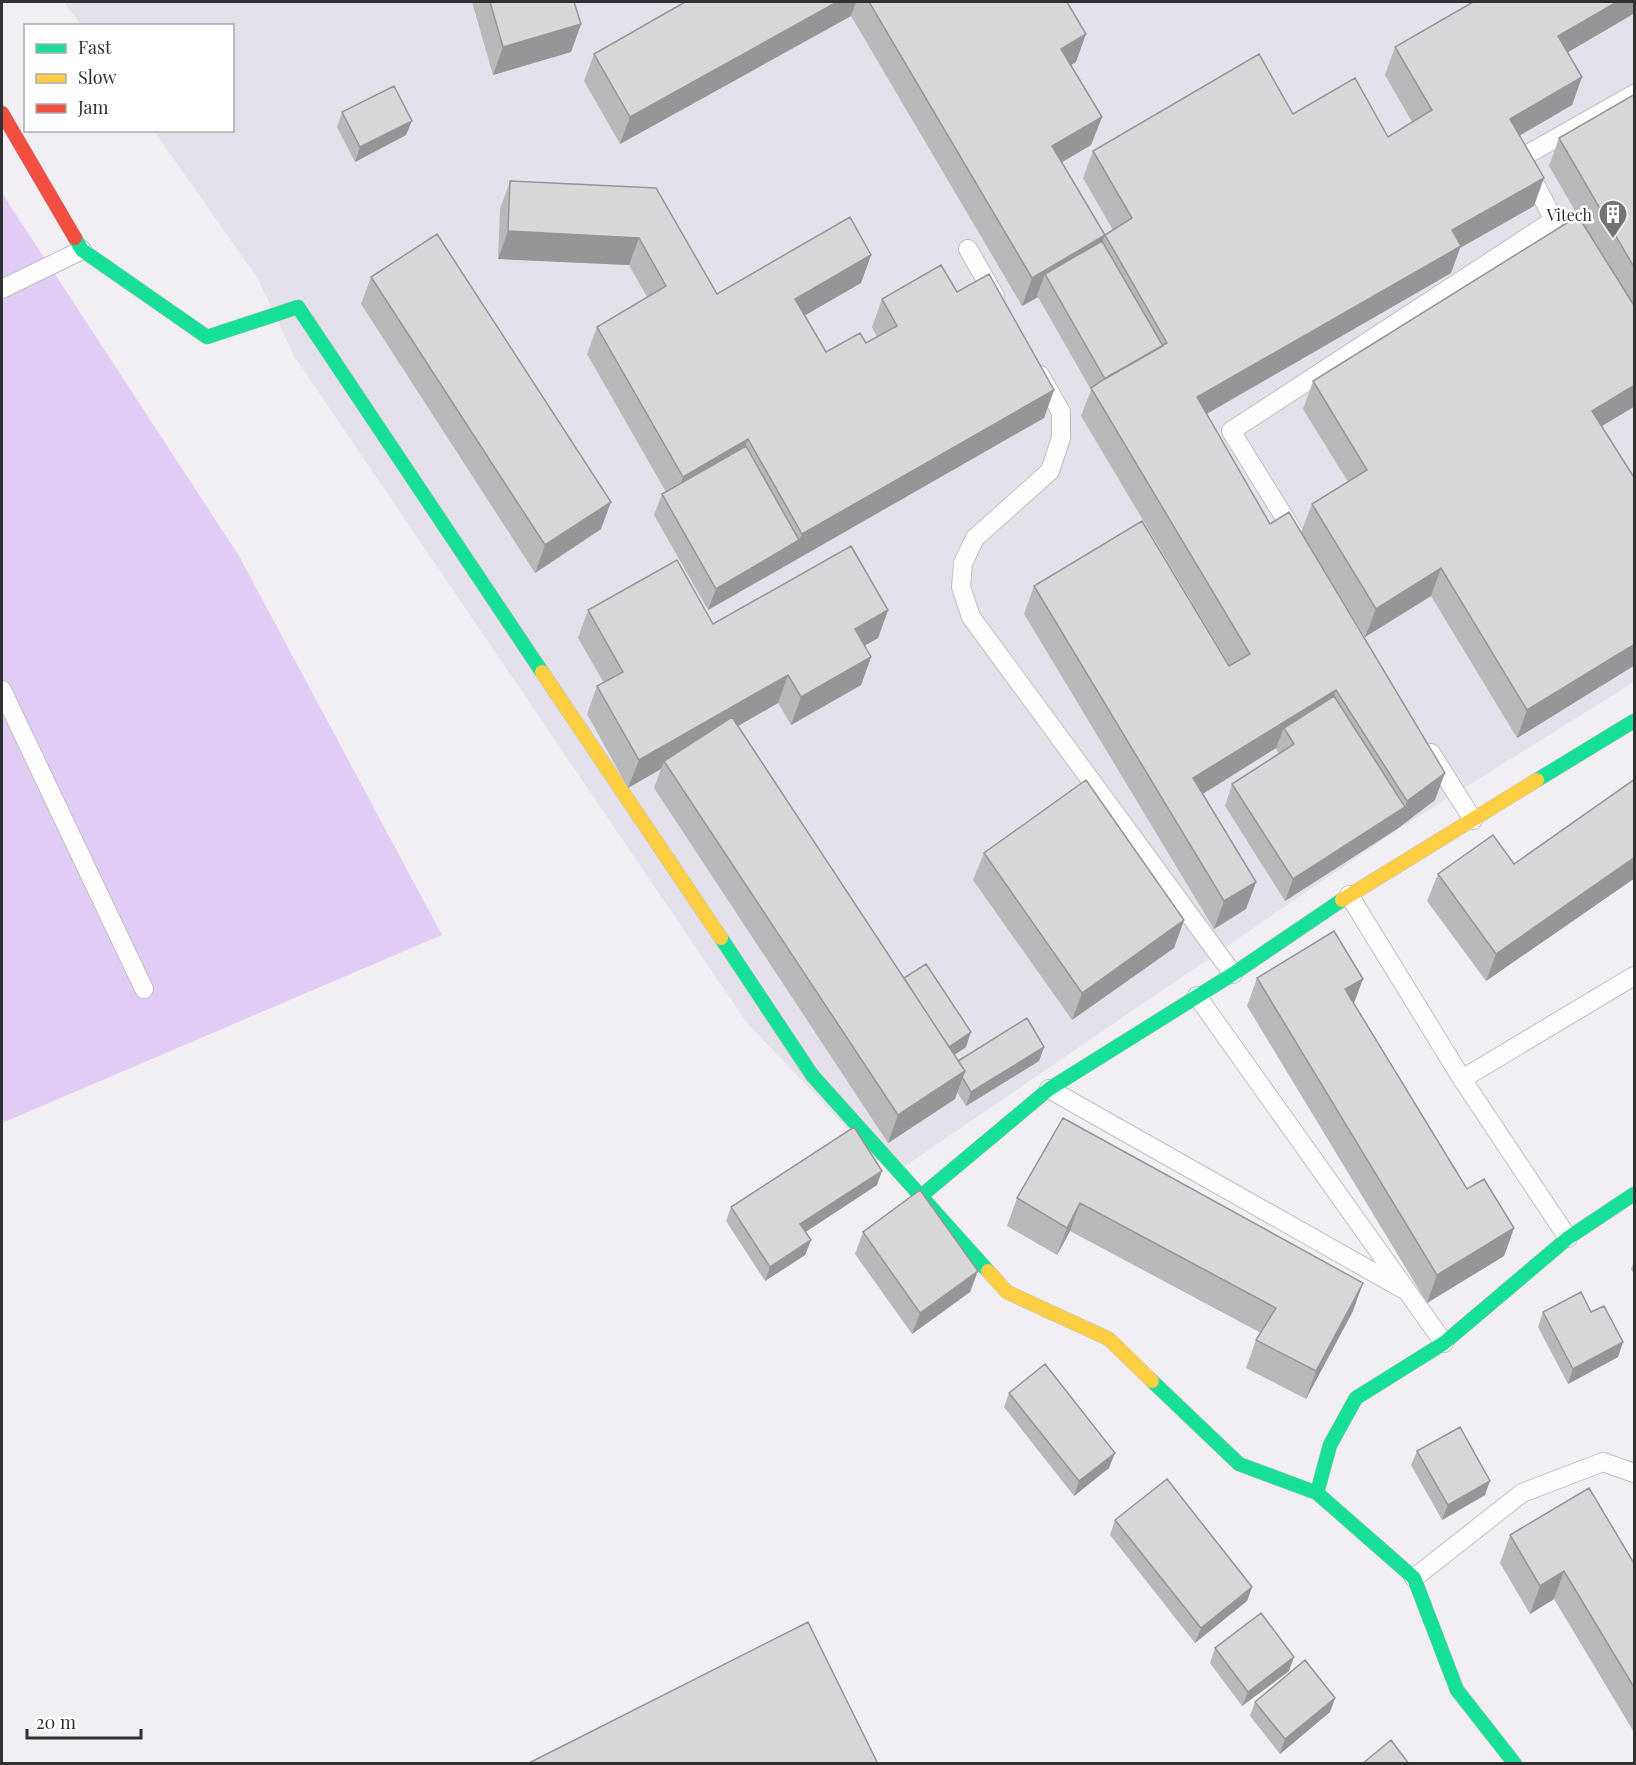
<svg xmlns="http://www.w3.org/2000/svg" width="1636" height="1765" font-family="'Playfair Display',serif">
  <style>
    .built { fill: #e5e1ea }
    .green { fill: #e2cdf6 }
    .lines { fill: none; stroke-linecap: round; stroke-linejoin: round }
    .lane-casing { stroke: #c0bfc2; stroke-width: 20 }
    .fast-casing { stroke: #c0bfc2; stroke-width: 15 }
    .slow-casing { stroke: #c0bfc2; stroke-width: 15 }
    .jam-casing { stroke: #c0bfc2; stroke-width: 15 }
    .lane { stroke: #fdfdfd; stroke-width: 18 }
    .fast { stroke: #16e098; stroke-width: 14 }
    .slow { stroke: #ffcf43; stroke-width: 14 }
    .jam { stroke: #f24e42; stroke-width: 14 }
    .wall { fill: #b9b8bb }
    .shaded-wall { fill: #969698 }
    .building { fill: #d7d6d9; stroke: #969698; stroke-width: 1.5 }
    .labels { text-anchor: middle; dominant-baseline: central; stroke-width: 5; stroke-linejoin: round; paint-order: stroke }
    .poi-label { font-size: 16px; fill: #313033; stroke: #fff; text-anchor: end }
  </style>
  <rect width="100%" height="100%" fill="#f1eff3"/>
  <path class="built" d="M64,2H1634V682L1400,828L892,1175L747,1023L294,356L258,279L154,131L232,130V26L81,25Z"/>
  <path class="green" d="M2,193L239,556L442,935L2,1123Z"/>
  <g class="lines">
    <g class="lane-casing">
      <path id="lane" d="M968,249L995,296
        M2,289L82,250
        M1040,375L1061,412V438L1050,471L975,538L963,563L961,587L971,617L1233,974
        M1296,536L1231,431L1554,220L1521,158L1634,94
        M2,690L144,989
        M1431,753L1473,820
        M1349,895L1462,1079L1568,1238
        M1197,996L1444,1343
        M1462,1079L1634,976
        M1049,1089L1403,1289
        M1414,1578L1522,1493L1603,1462L1634,1473"/>
    </g>
    <g class="fast-casing">
      <path id="fast" d="M75,238L82,250L207,337L298,307L542,672
        M1537,780L1634,721
        M721,938L812,1075L988,1271
        M921,1196L1049,1089L1233,974L1342,900
        M1152,1381L1239,1464L1317,1493L1414,1578L1457,1690L1515,1764
        M1317,1493L1330,1445L1356,1398L1444,1343L1568,1238L1634,1194"/>
    </g>
    <g class="slow-casing">
      <path id="slow" d="M542,672L721,938
        M1342,900L1537,780
        M988,1271L1007,1292L1109,1339L1152,1381"/>
    </g>
    <g class="jam-casing">
      <path id="jam" d="M2,113L75,238"/>
    </g>
    <use href="#lane" class="lane"/>
    <use href="#fast" class="fast"/>
    <use href="#slow" class="slow"/>
    <use href="#jam" class="jam"/>
  </g>
  <path class="wall" d="M472,2H574L581,24L571,52L493,75Z
    M685,2H1067L1076,62L1071,65L1102,117L1091,145L1062,162L1105,235L1102,241L1105,235L1113,230L1083,178L1093,151L1293,114L1388,137L1412,122L1385,75L1395,47L1568,52L1582,77L1572,105L1519,136L1534,206L1460,248L1451,273L1207,414L1270,524L1435,800L1397,829L1285,901L1225,806L1232,784L1279,754L1276,749V748L1203,794L1256,882L1246,909L1214,929L1024,614L1034,586L1229,666H1230L1081,416L1091,390L1038,297L1022,306L851,16L620,144L584,81L594,54Z
    M1635,94V406L1602,426L1635,479V665L1517,738L1431,596L1365,637L1301,532L1312,504L1348,482L1303,409L1313,381L1578,216L1549,166L1559,138Z
    M342,112L406,135L355,162L337,127Z
    M510,181L656,188L717,294L871,255L861,283L804,315L826,352L866,343L877,337L872,327L882,299L957,292L1054,390L1044,418L708,610L654,515L662,494L666,492L587,354L597,327L647,297L629,265L498,259L500,209Z
    M371,277L601,529L535,573L361,304Z
    M588,610L713,624L888,610L878,638L864,646L871,657L861,685L791,725L778,703L738,726L904,978L966,1047L954,1055L958,1061L1044,1047L1039,1061L966,1106L957,1092L955,1099L888,1143L654,788L661,769L628,788L587,714L597,686L604,683L578,638Z
    M1635,779V878L1486,981L1427,901L1438,874L1514,864Z
    M984,853L1184,920L1174,948L1072,1020L973,880Z
    M1257,978L1354,1003L1467,1189L1514,1228L1504,1256L1427,1303L1247,1006Z
    M1063,1118L1353,1311L1306,1399L1246,1368L1256,1340L1261,1333L1070,1231L1057,1255L1007,1226L1017,1198Z
    M877,1185L805,1232L811,1240L805,1255L765,1281L726,1221L731,1207Z
    M863,1232L978,1271L970,1292L912,1334L855,1254Z
    M1635,1258V1276L1631,1269Z
    M1543,1312H1591L1623,1342L1618,1357L1568,1384L1538,1327Z
    M1009,1393L1109,1468L1074,1496L1004,1407Z
    M1417,1451L1485,1495L1442,1520L1411,1465Z
    M1115,1520L1252,1587L1247,1601L1195,1643L1110,1535Z
    M1510,1535L1635,1565V1734L1554,1599L1530,1614L1500,1563Z
    M1215,1648L1289,1671L1242,1706L1210,1663Z
    M1335,1698L1330,1712L1280,1754L1250,1716L1255,1702Z"/>
  <path class="shaded-wall" d="M837,2H856L851,16L620,144L630,117Z
    M1617,2H1635V13L1548,64L1558,36Z
    M581,24L571,52L493,75L503,47Z
    M1086,34L1076,62L1051,77L1061,49Z
    M1582,77L1572,105L1500,147L1510,119Z
    M1102,117L1091,145L1042,174L1052,146Z
    M412,121L406,135L355,162L360,147Z
    M1544,178L1534,206L1460,248L1451,273L1187,425L1197,397L1452,230Z
    M508,231L639,238L629,265L498,259Z
    M1105,235L1095,262L1045,274L1037,295L1038,297L1022,306L1032,278Z
    M871,255L861,283L785,327L795,299Z
    M1635,385V406L1582,438L1592,411Z
    M1054,390L1044,418L708,610L716,589L799,540L802,534Z
    M748,439L738,467L673,505L683,477Z
    M611,502L601,529L535,573L545,545Z
    M1441,568L1431,596L1365,637L1376,609Z
    M888,610L878,638L845,657L855,629Z
    M1635,644V665L1517,738L1527,710Z
    M871,657L861,685L791,725L801,697Z
    M788,675L778,703L668,766L664,761L661,769L628,788L639,760Z
    M1336,690L1326,717L1284,728L1276,748L1183,806L1193,778Z
    M1445,773L1435,800L1397,829L1285,901L1293,879L1405,807L1407,801Z
    M1635,857V878L1486,981L1496,954Z
    M1256,882L1246,909L1214,929L1224,901Z
    M1184,920L1174,948L1072,1020L1082,993Z
    M1363,979L1353,1006L1345,989Z
    M971,1032L966,1047L935,1068L940,1053Z
    M1044,1047L1039,1061L966,1106L971,1092Z
    M965,1071L955,1099L888,1143L898,1115Z
    M882,1171L877,1185L795,1239L800,1224Z
    M1080,1203L1070,1231L1057,1255L1067,1228Z
    M1514,1228L1504,1256L1427,1303L1437,1275Z
    M811,1240L805,1255L765,1281L770,1267Z
    M978,1271L970,1292L912,1334L920,1313Z
    M1363,1283L1353,1311L1306,1399L1316,1371Z
    M1623,1342L1618,1357L1568,1384L1573,1369Z
    M1115,1453L1109,1468L1074,1496L1079,1481Z
    M1490,1481L1485,1495L1442,1520L1448,1505Z
    M1564,1571L1554,1599L1530,1614L1540,1586Z
    M1252,1587L1247,1601L1195,1643L1201,1628Z
    M1294,1657L1289,1671L1242,1706L1248,1692Z
    M1335,1698L1330,1712L1280,1754L1285,1739Z"/>
  <path class="building" d="M490,2H574L581,24L503,47Z
    M685,2H837L630,117L594,54Z
    M869,2H1067L1086,34L1061,49L1102,117L1052,146L1105,235L1032,278Z
    M1473,2H1617L1558,36L1582,77L1510,119L1544,178L1452,230L1461,246L1197,397L1270,524L1289,512L1445,773L1407,801L1336,690L1193,778L1256,882L1224,901L1034,586L1142,521L1229,666L1250,654L1091,388L1109,376L1167,343L1105,235L1132,218L1093,151L1259,54L1293,114L1355,78L1388,137L1432,110L1395,47Z
    M394,86L412,121L360,147L342,112Z
    M1635,94V269L1559,138Z
    M510,181L656,188L717,294L850,217L871,255L795,299L826,352L860,333L866,343L897,326L882,299L941,265L957,292L989,274L1054,390L802,534L748,439L683,477L597,327L666,286L639,238L508,231Z
    M1578,216L1635,307V385L1592,411L1635,479V644L1527,710L1441,568L1376,609L1312,504L1367,470L1313,381Z
    M437,234L611,502L545,545L371,277Z
    M1102,241L1163,346L1105,379L1045,274Z
    M746,446L799,540L716,589L662,494Z
    M851,546L888,610L855,629L871,657L801,697L788,675L639,760L597,686L623,672L588,610L677,560L713,624Z
    M1334,696L1405,807L1293,879L1232,784L1294,744L1284,728Z
    M732,717L965,1071L898,1115L664,761Z
    M1635,779V857L1496,954L1438,874L1493,835L1514,864Z
    M1086,780L1184,920L1082,993L984,853Z
    M1334,931L1363,979L1345,989L1467,1189L1484,1179L1514,1228L1437,1275L1257,978Z
    M926,964L971,1032L949,1047L904,978Z
    M1027,1018L1044,1047L971,1092L962,1077L965,1071L958,1061Z
    M1063,1118L1363,1283L1316,1371L1256,1340L1276,1308L1080,1203L1067,1228L1017,1198Z
    M854,1127L882,1171L800,1224L811,1240L770,1267L731,1207Z
    M920,1190L978,1271L920,1313L863,1232Z
    M1581,1292L1591,1312L1604,1306L1623,1342L1573,1369L1543,1312Z
    M1045,1364L1115,1453L1079,1481L1009,1393Z
    M1460,1427L1490,1481L1448,1505L1417,1451Z
    M1167,1479L1252,1587L1201,1628L1115,1520Z
    M1589,1488L1635,1565V1689L1564,1571L1540,1586L1510,1535Z
    M1261,1613L1294,1657L1248,1692L1215,1648Z
    M808,1622L878,1764H527Z
    M1305,1660L1335,1698L1285,1739L1255,1702Z
    M1391,1740L1409,1764H1362Z"/>
  <defs>
    <g id="building-pin" transform="scale(1.5)"><path d="M0 17L-7.5 6A9.5 9.5 0 1 1 7.5 6Z" fill="#747376" stroke="#fff"/><path d="M-4-6H4V6H1V3H-1V6H-4ZM-2.5-4.3h1.7v1.8h-1.7ZM.8-4.3h1.7v1.8H.8ZM-2.5-1h1.7V.8h-1.7ZM.8-1h1.7V.8H.8Z" fill="#fff"/></g>
  </defs>
  <g fill-rule="evenodd">
    <use href="#building-pin" x="1613" y="214"/>
  </g>
  <g class="labels">
    <g class="poi-label">
      <text x="1592" y="214">Vitech</text>
    </g>
  </g>
  <rect width="1636" height="1765" fill="none" stroke="#313033" stroke-width="6"/>
  <rect x="24" y="24" width="210" height="108" fill="#ffffff" stroke="#adacad" stroke-width="1.5"/>
  <rect x="36" y="44" width="30" height="9" fill="#16e098" stroke="#adacad" stroke-width="1.5"/>
  <text x="78" y="54" font-size="18" fill="#313033">Fast</text>
  <rect x="36" y="74" width="30" height="9" fill="#ffcf43" stroke="#adacad" stroke-width="1.5"/>
  <text x="78" y="84" font-size="18" fill="#313033">Slow</text>
  <rect x="36" y="104" width="30" height="9" fill="#f24e42" stroke="#adacad" stroke-width="1.5"/>
  <text x="78" y="114" font-size="18" fill="#313033">Jam</text>
  <path d="M27 1729v9h114v-9" fill="none" stroke="#313033" stroke-width="3"/>
  <text x="36" y="1729" font-size="18" fill="#313033" stroke="#ffffff" stroke-width="4.5" paint-order="stroke">20 m</text>
</svg>
